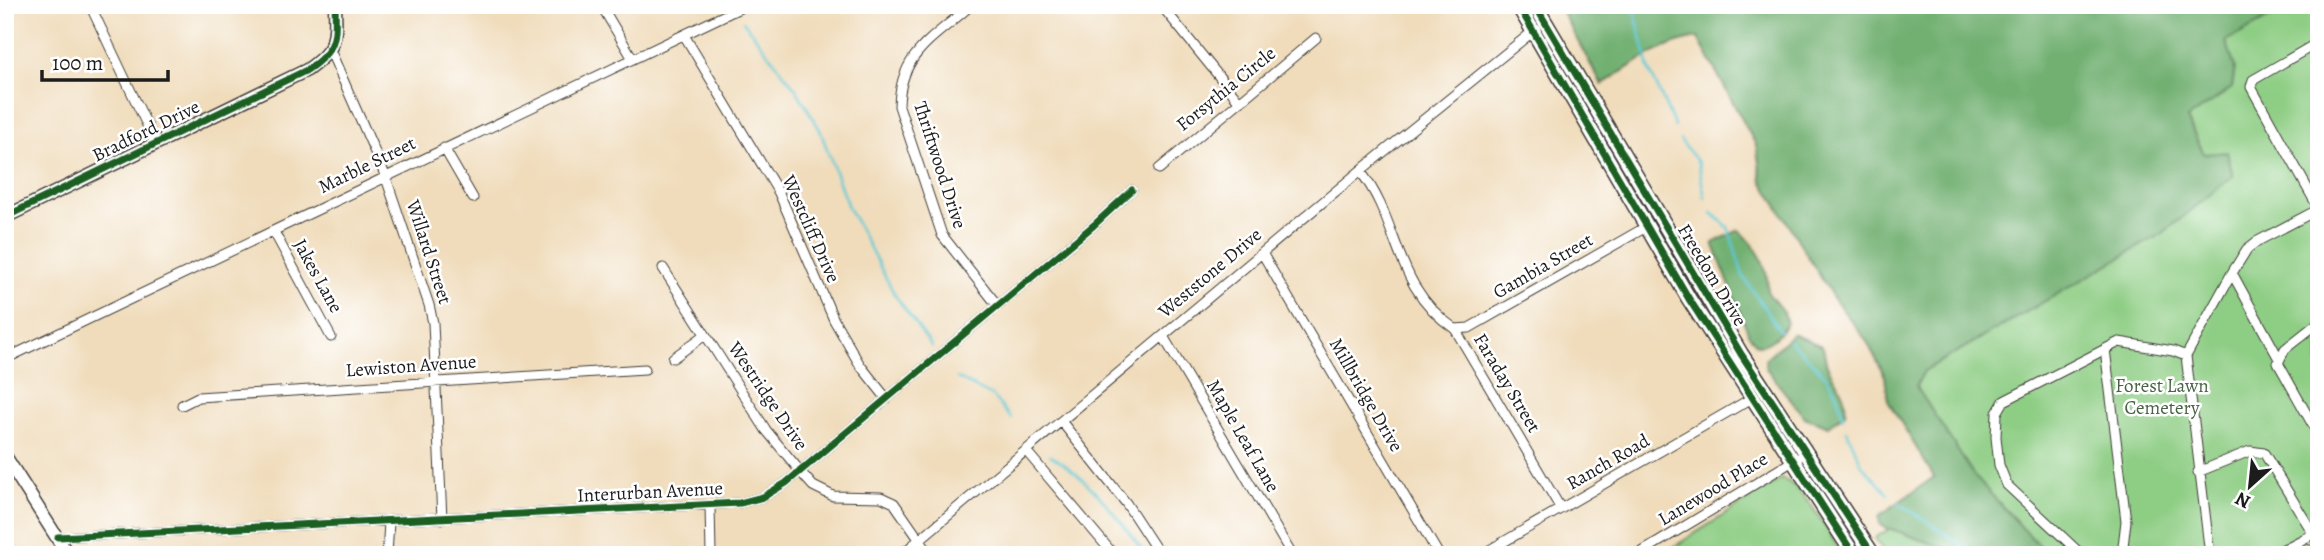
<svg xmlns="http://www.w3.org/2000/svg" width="2324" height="560" font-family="Alegreya,serif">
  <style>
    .green { fill: #8ecd84; stroke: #557450; stroke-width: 2 }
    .forest { fill: #72b072; stroke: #476647; stroke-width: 2 }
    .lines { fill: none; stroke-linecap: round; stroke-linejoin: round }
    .stream { stroke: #5cc8d4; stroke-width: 2.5 }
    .street-casing { stroke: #3c3934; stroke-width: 11 }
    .secondary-casing { stroke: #3c3934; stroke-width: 15 }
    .primary-casing { stroke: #3c3934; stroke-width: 17 }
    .street { stroke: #fff; stroke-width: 9 }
    .secondary { stroke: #fff; stroke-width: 12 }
    .primary { stroke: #fff; stroke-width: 14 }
    .cycleway-casing { stroke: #fff; stroke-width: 11 }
    .cycleway { stroke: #1b5e20; stroke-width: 7 }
    .labels { text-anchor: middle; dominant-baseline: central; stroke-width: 5; stroke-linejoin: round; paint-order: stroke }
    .street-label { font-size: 19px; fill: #1c1c1c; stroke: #fff }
    .park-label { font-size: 19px; fill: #4a6346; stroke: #fff }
  </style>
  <rect width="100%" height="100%" fill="#fff"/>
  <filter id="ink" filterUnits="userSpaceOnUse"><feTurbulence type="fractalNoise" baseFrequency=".0143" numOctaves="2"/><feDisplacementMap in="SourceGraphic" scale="14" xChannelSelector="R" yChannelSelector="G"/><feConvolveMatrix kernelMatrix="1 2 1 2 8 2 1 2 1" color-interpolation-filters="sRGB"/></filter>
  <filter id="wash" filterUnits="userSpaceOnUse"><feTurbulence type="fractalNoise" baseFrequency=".00686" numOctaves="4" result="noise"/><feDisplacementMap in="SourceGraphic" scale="28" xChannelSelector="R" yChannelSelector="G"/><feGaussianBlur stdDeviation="1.57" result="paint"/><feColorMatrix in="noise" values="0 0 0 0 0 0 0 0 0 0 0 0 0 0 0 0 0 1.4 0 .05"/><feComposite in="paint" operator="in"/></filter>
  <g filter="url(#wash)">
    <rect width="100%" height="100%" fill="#f0dcbb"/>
    <path class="green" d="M2049,5H2319V555H1886L1875,538L1956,486L1886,371Z
      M1781,479C1804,484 1829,535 1843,555H1661Z"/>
    <path class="forest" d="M1558,5H2293L2226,41L2235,67L2232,88L2187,119L2204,154L2227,152L2233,176L2163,233L1924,371L1916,386L1975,477L2043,550L2054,555H1964L1880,525L1879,516L1934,477L1888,401L1885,376L1866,340L1834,299L1762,181L1756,145L1698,38C1663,43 1631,65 1602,85Z
      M1739,230C1759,248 1768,265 1768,293L1784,313L1787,323C1779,334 1772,345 1757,345L1749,335L1713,243Z
      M1793,334L1822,346C1826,353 1824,361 1828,367C1836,384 1848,394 1845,413L1829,426L1804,417L1766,368L1765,359Z"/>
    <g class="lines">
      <path class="stream" d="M1633,5L1649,69L1675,127
        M743,21L796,89L820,130L848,207L895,295L932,347
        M1680,140L1698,162L1705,198
        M1712,213L1728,227L1743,276L1780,331
        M1789,340C1816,368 1836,376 1843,418
        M957,378L992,396L1011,418
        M1847,431L1862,465L1888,494
        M1050,455C1089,477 1119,519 1146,555
        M1899,503L1978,555"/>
    </g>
  </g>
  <g filter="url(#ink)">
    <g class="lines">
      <g class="street-casing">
        <path id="street" d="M90,5L156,144
          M601,5L633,59
          M971,5C935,38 900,52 899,106L942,235L998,306
          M1161,5L1239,101
          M684,35L779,193L834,320L860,365L887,399
          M330,50L385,175L429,305L433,323L442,519
          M444,148L473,198
          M1159,169L1316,38
          M1360,171C1401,222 1392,286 1455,329L1561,509
          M274,232L331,337
          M1262,253L1439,555
          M663,268L766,430L805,477L813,486L833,496L881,497L894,503L930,555
          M2319,322L2285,349L2278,363L2319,436
          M1455,329L1469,328L1646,227
          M1163,336L1292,555
          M2105,349L2126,521L2122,555
          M2186,356L2232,273
          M2278,357L2232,273L2247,249L2256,242L2319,209L2251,87L2253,80L2319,42
          M673,358L705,335
          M5,359L746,5
          M182,405L198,397L645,369
          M1061,421L1126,503L1160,555
          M1027,452L1114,555
          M2198,472L2250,451L2264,453L2319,543
          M710,505L711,555
          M58,537L740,503L763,497L786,483L1094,225L1132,190
          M2286,548L2319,551
          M387,555L389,522
          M901,555L1360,171L1536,29
          M1481,555L1752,398
          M1637,555L1798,458
          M2082,555L2007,485L1999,465L1996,437L1997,413L2004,401L2119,342L2173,351L2186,356L2210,555
          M2272,555L2317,532"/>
      </g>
      <g class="secondary-casing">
        <path id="secondary" d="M5,217L307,70C337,49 336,40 335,5
          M5,456L68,555"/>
      </g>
      <g class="primary-casing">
        <path id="primary" d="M1518,5L1689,299L1854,555
          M1535,5L1741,354L1873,555"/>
      </g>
      <use href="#street" class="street"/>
      <use href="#secondary" class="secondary"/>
      <use href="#primary" class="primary"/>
      <g class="cycleway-casing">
        <path id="cycleway" d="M1518,5L1689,299L1854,555
          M1535,5L1741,354L1873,555
          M5,217L307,70C337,49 336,40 335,5
          M58,537L740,503L763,497L786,483L1094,225L1132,190"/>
      </g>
      <use href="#cycleway" class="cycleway"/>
    </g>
  </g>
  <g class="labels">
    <g class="street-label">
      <text transform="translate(1226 89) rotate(-39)">Forsythia Circle</text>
      <text transform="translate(146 131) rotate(-26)">Bradford Drive</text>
      <text transform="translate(367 165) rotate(-26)">Marble Street</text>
      <text transform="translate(940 165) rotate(72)">Thriftwood Drive</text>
      <text transform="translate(811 229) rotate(66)">Westcliff Drive</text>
      <text transform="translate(429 252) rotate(72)">Willard Street</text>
      <text transform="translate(1543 266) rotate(-30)">Gambia Street</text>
      <text transform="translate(1210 273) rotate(-40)">Weststone Drive</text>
      <text transform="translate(1712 275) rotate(59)">Freedom Drive</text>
      <text transform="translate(318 276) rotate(61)">Jakes Lane</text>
      <text transform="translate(411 366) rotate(-4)">Lewiston Avenue</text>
      <text transform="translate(1507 383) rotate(59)">Faraday Street</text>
      <text transform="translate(1366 395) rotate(60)">Millbridge Drive</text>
      <text transform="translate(768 396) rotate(56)">Westridge Drive</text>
      <text transform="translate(1243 436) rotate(60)">Maple Leaf Lane</text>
      <text transform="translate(1608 462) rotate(-30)">Ranch Road</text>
      <text transform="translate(1713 489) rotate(-31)">Lanewood Place</text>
      <text transform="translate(650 492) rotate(-3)">Interurban Avenue</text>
    </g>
    <g class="park-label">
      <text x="2162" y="386">Forest Lawn<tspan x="2162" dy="22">Cemetery</tspan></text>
    </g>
  </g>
  <rect width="2324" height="560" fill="none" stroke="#fff" stroke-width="28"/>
  <g transform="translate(2250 486) rotate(207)" stroke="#ffffff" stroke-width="5" paint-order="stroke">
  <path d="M0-5L12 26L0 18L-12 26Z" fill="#1c1c1c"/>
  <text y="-10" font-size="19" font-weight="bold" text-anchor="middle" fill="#1c1c1c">N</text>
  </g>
  <path d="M42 70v10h126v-10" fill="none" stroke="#1c1c1c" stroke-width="3.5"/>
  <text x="52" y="70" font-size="21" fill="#1c1c1c" stroke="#ffffff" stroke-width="5" paint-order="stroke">100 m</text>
</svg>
